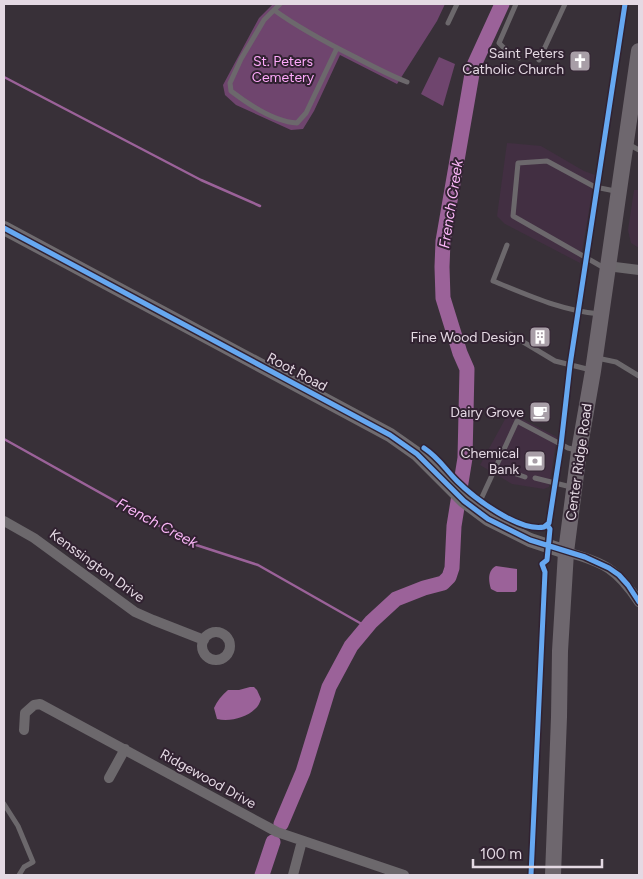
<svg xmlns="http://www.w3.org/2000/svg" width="643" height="879" font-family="Figtree,sans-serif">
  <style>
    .built { fill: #422f42 }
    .green { fill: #6f456e }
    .water { fill: #9b6299 }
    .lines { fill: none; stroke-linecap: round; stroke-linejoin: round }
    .stream { stroke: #9b6299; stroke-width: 2.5 }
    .river { stroke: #9b6299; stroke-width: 15 }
    .lane { stroke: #6c686c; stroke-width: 5 }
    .street { stroke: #6c686c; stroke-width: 10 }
    .secondary { stroke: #6f6b6f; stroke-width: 14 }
    .primary { stroke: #6e676e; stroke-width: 16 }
    .cycleway-casing { stroke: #312231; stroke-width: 8 }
    .cycleway { stroke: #66a8f1; stroke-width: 5 }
    .labels { text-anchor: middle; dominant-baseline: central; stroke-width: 4; stroke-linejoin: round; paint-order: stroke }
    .poi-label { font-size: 14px; fill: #e4d9e3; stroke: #312231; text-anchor: end }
    .park-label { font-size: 14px; fill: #ffaafc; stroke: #312231 }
    .street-label { font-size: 14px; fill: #e4d9e3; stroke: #312231 }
    .water-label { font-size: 15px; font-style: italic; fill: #fcb7f9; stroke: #312231 }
  </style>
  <rect width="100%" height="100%" fill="#383038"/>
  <path class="built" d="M507,143L541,146L584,171L595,175L580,263L505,224L497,216Z
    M634,190H639V248L631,243L628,230Z
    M509,412L557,437L549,487L544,489L512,484L480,465Z"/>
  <path class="green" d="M273,4H445L437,21L397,84L340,55L314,111L303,129L291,130L236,105L225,95L223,85L259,18Z
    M439,57L455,64L443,106L421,94Z"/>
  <path class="water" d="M496,566L517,569V590L515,592H497L491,589C488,580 488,570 496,566Z
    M250,687H254L257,690L261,699C260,702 258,707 255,709C246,718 229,722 217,719L214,708C217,701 222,695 228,690H239Z"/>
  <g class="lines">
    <path class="stream" d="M4,77L201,180L260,206
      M4,439L190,543L258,565L367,627"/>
    <path class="river" d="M281,824L303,772L329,687L351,646L371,622L396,599L424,588L443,583L449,577L452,568L454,526L465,458L467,369L460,353L443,298L442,267L443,241L472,74L475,63L502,4
      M262,875L273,842"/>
    <path class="lane" d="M280,4L264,20L241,59L230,83L231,91C248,104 275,122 297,123L306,113L337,48
      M516,4L499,43L510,54L519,58
      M274,10C299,28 327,43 355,57C372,66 389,75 407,82
      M448,23L457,4
      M539,60L565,4
      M628,144L639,150
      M507,245L493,281C528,295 562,311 600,314
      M606,269L513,216L518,163L547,161L595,187L615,191
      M510,334L555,361L591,370
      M597,358L616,362L639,376
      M496,467L525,477
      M535,478L571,487
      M476,510L517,421L568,448L576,450
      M4,804L18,826L33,862L24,867L19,875"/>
    <path class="street" d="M607,266L639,270
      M4,521L34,538L135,612L153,620L204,640
      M566,552C604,562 617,569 639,602
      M202 646a14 14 0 1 1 28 0a14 14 0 1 1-28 0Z
      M24,730L25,713L34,705L40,704L277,832L404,875
      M109,778L125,749
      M293,875L302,841"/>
    <path class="secondary" d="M4,228L390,435L417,454L464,501L488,519L530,540L566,552"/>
    <path class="primary" d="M553,875L559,717L560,651L566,552L579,451L593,371L639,51"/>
    <g class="cycleway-casing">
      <path id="cycleway" d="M4,228L390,435L417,454L464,501L488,519L530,540L585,557L609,568L619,575L628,585L639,602
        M424,448C439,458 445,469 457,481C474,498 519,532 544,527L549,523L561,445L570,365L625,4
        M531,875L545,572L542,564L547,560L550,529L547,525"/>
    </g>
    <use href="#cycleway" class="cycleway"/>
  </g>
  <defs>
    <g id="church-square" transform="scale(1.125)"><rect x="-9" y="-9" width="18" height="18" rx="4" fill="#a89ea7" stroke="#312231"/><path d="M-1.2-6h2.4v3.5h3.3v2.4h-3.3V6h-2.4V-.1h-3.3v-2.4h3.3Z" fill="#fff"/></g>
    <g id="building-square" transform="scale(1.125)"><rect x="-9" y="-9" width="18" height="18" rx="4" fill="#a89ea7" stroke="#312231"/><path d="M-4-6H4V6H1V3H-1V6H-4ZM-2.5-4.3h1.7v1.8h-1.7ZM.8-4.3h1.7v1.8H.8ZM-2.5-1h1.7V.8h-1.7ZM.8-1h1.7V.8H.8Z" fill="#fff"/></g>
    <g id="cafe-square" transform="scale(1.125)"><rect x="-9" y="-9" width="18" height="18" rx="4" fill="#a89ea7" stroke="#312231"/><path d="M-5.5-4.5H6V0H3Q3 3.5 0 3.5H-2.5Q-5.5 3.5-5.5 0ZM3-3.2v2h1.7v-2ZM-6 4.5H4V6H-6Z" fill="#fff"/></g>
    <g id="bank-square" transform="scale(1.125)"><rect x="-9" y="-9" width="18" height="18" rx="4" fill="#a89ea7" stroke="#312231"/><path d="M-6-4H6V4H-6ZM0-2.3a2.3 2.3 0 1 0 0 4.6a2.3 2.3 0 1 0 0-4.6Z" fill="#fff"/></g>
  </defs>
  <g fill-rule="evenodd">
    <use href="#church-square" x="580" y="61"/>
    <use href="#building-square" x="540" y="337"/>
    <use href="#cafe-square" x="540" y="412"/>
    <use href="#bank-square" x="535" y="461"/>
  </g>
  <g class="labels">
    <g class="poi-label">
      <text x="564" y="53">Saint Peters<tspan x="564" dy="16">Catholic Church</tspan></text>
      <text x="524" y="337">Fine Wood Design</text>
      <text x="524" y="412">Dairy Grove</text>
      <text x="519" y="453">Chemical<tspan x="519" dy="16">Bank</tspan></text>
    </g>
    <g class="park-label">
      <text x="283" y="61">St. Peters<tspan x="283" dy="16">Cemetery</tspan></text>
    </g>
    <g class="street-label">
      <text transform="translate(297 372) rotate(28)">Root Road</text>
      <text transform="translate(579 462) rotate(-82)">Center Ridge Road</text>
      <text transform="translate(97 566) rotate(36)">Kenssington Drive</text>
      <text transform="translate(208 779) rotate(29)">Ridgewood Drive</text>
    </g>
    <g class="water-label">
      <text transform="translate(451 204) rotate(-81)">French Creek</text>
      <text transform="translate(157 523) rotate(28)">French Creek</text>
    </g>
  </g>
  <rect width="643" height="879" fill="none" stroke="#e4d9e3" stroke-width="10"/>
  <path d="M473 859v8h129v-8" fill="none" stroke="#e4d9e3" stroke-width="2.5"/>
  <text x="480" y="859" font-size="15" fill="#e4d9e3" stroke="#312231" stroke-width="4" paint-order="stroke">100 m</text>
</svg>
